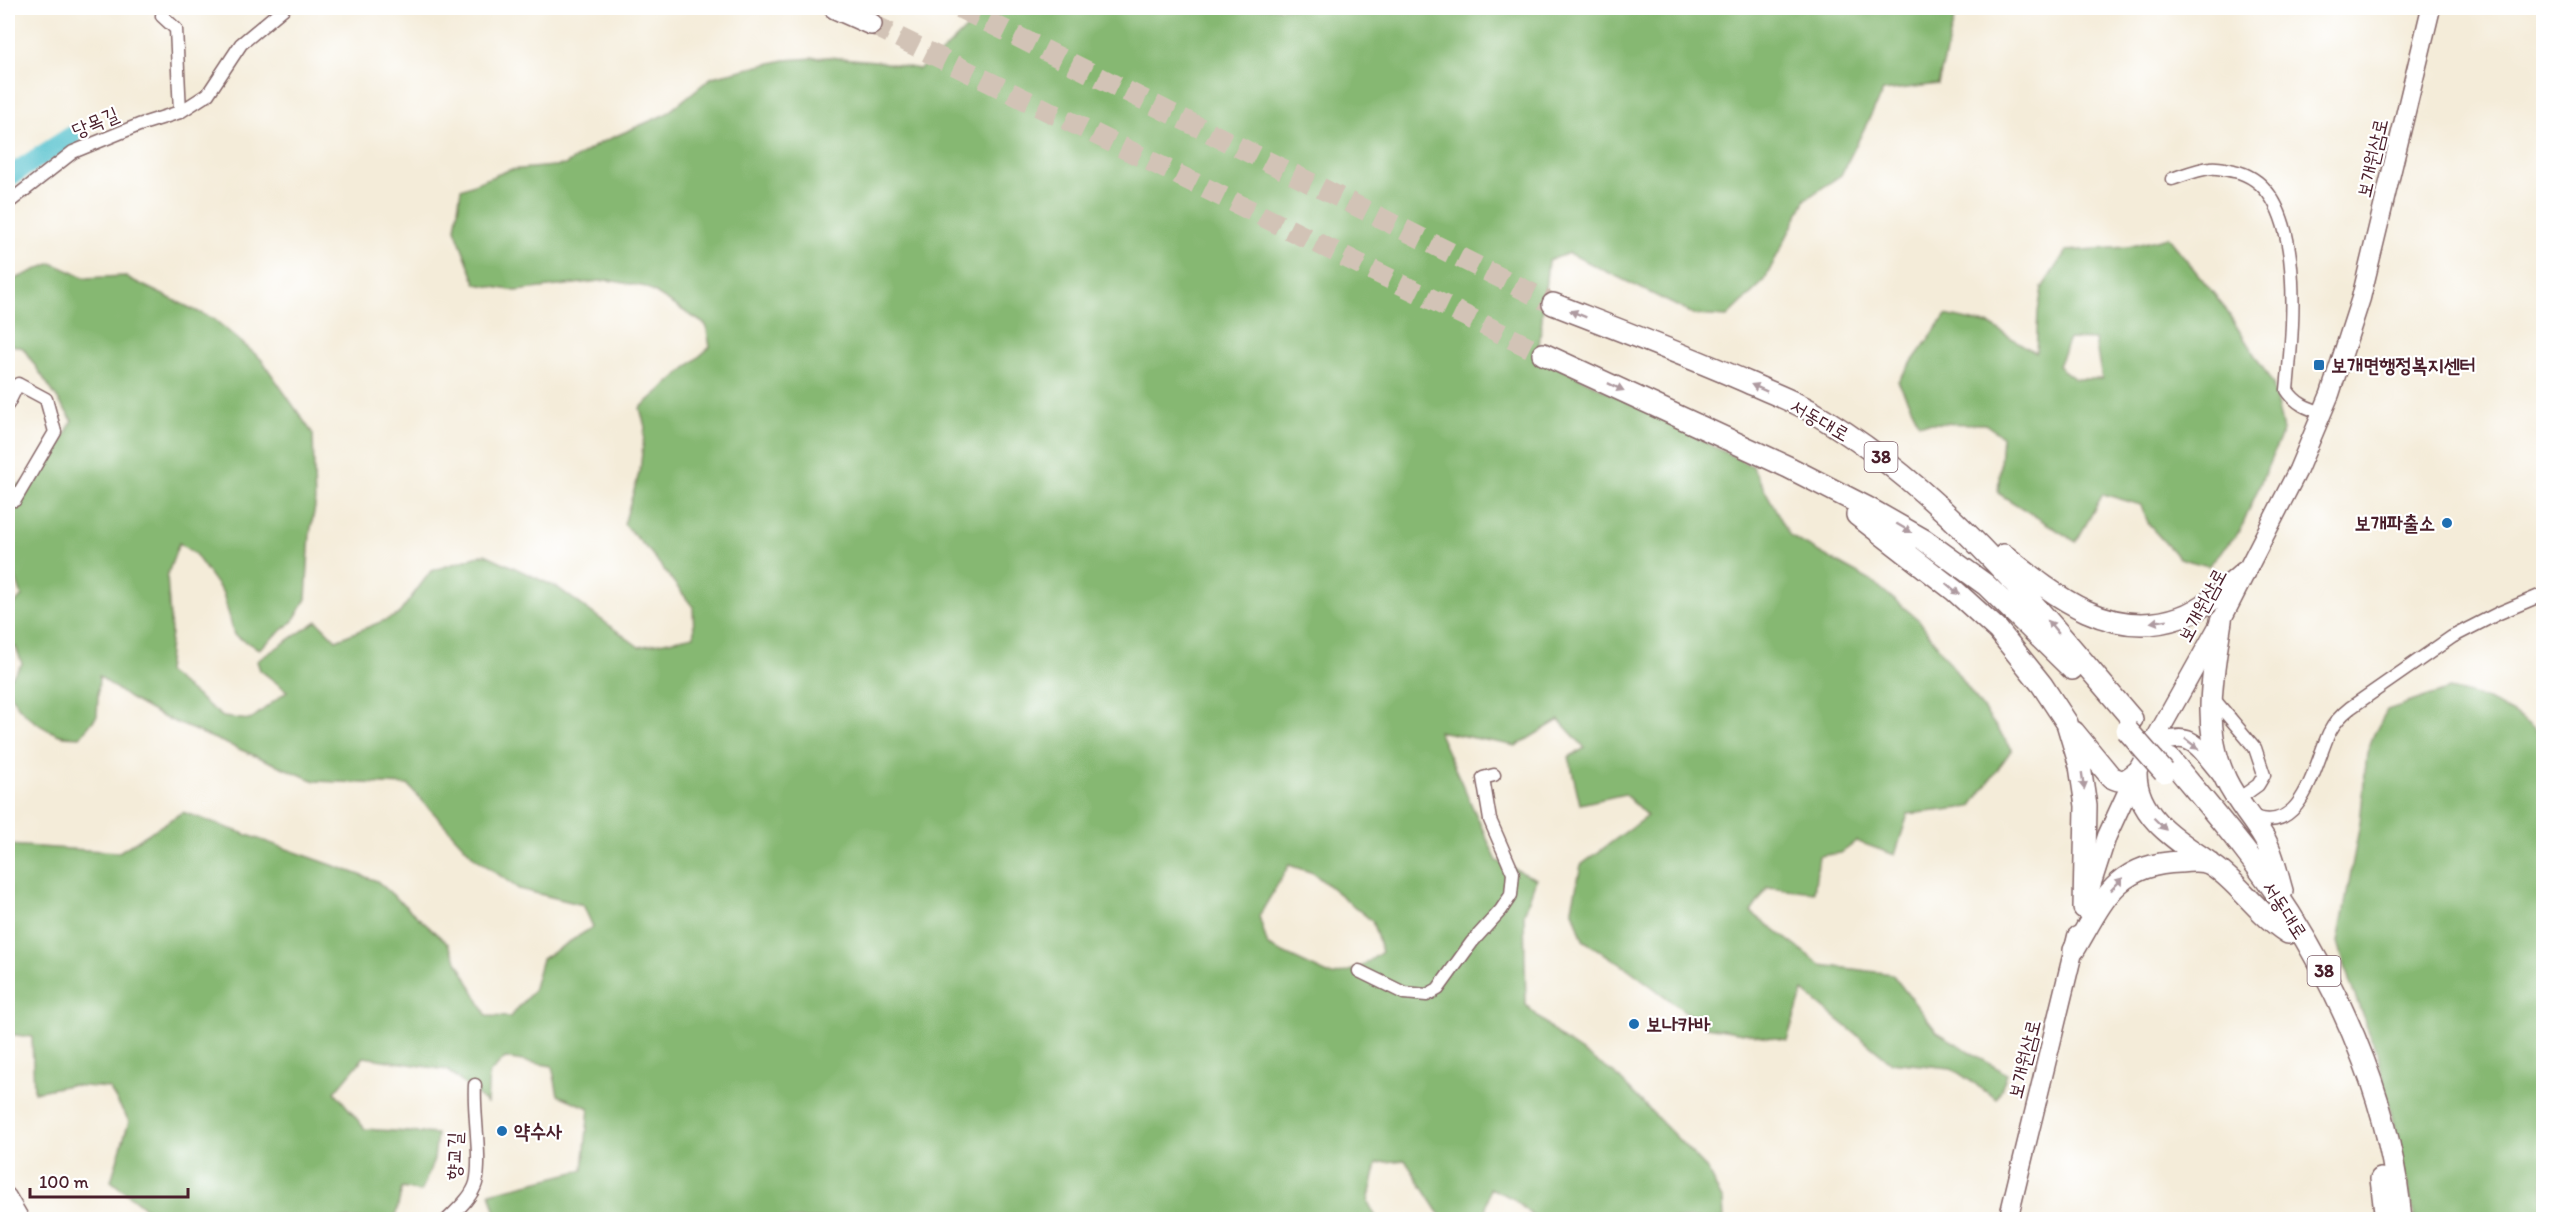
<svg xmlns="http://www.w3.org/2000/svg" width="2551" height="1227" font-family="Itim,'Poor Story',sans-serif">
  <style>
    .forest { fill: #86b872; stroke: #686c4e; stroke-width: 1.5; fill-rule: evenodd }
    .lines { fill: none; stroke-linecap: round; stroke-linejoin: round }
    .river { stroke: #54c1cd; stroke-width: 20 }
    .trunk-tunnel { stroke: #d2c3b6; stroke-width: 21; stroke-dasharray: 21 10; stroke-linecap: butt }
    .minor-casing { stroke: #866768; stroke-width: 15 }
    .tertiary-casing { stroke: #866768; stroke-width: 18 }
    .secondary-casing { stroke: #866768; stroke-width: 21 }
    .trunk-casing { stroke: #866768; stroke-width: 24 }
    .minor { stroke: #fff; stroke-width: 12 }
    .tertiary { stroke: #fff; stroke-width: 15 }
    .secondary { stroke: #fff; stroke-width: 18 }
    .trunk { stroke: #fff; stroke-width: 21 }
    .trunk-bridge-casing { stroke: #866768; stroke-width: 24; stroke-linecap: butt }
    .trunk-bridge { stroke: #fff; stroke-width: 21 }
    .oneway { fill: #ae9aa0 }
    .poi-dot { fill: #1f6fb2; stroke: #fff; stroke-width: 2 }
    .labels { text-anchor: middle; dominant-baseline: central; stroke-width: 4.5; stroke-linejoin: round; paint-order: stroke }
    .shield { fill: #fff; stroke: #80626b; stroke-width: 1.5 }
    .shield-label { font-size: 18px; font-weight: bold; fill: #4a1f2b }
    .street-label { font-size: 20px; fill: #4a1f2b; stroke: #fff }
    .poi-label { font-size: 20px; font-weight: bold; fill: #4a1f2b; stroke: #fff; text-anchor: start }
  </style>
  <rect width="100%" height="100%" fill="#fff"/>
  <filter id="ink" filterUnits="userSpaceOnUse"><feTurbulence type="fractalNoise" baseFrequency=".0167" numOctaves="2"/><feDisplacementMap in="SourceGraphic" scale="12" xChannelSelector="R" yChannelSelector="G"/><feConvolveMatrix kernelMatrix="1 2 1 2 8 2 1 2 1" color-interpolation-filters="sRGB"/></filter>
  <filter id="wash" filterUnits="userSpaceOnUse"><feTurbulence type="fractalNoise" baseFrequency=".008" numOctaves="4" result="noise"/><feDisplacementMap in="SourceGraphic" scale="24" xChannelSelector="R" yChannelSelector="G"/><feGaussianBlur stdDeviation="1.35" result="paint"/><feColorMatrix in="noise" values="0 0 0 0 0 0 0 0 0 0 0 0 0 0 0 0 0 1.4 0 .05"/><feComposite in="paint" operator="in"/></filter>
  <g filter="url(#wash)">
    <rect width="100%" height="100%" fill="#f4ecd9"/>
    <path class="forest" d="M988,8H1957L1938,84L1883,91L1841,175L1806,199L1764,281L1727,317L1695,315L1569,253L1548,261L1538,356L1752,466L1790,536L1873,582L1919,620L2012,749L1971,807L1908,814L1895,855L1856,841L1840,853L1819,856L1814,892L1768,887L1751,912L1821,965L1892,974L1937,1032L2007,1074L1997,1099L1951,1068L1890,1062L1803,991L1787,1040L1706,1027L1627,968L1583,940L1572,908L1581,865L1647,816L1625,794L1580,804L1569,757L1585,748L1559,720L1516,746L1438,731L1497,861L1536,879L1524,914L1526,1005L1561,1038L1615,1074L1706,1168L1723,1201L1724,1219H1536L1512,1198L1490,1188L1484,1219H1443L1405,1160L1377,1163L1368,1202L1377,1219H495L497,1217L490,1193L583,1170L589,1108L558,1095L552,1066L505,1058L489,1074L487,1103L447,1070L364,1057L335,1092L365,1129L437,1134L434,1160L421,1192L402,1188L395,1219H159L111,1181L129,1121L109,1088L70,1085L34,1092L32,1037L8,1034V845L119,852L183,812L377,881L448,944L487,1016L510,1017L533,991L542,959L593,927L583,905L519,889L474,857L408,785L315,781L163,717L129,698L99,676L97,716L80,737C73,736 63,737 57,734C37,726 8,705 8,681L22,664L16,647L8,648V611L22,596C10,564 0,519 13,486L35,480L42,459L58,450L72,420L23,348L8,344V282L52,263L85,278L124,276L215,320L261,359L313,434L315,507L310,533L306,599L293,621L259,649L234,635L223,593L195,554L179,543L167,576L171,632L167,672L223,717L250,720L287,691L260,670L257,661L317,621L336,640L398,615L431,571L485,554L558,588L639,647L694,636L693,607L651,553L624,524L640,470L645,427L640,408L710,347L706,325L646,287L608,280L516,291L476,284L455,229L461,189L509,170L565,165L600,143L666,114L712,77L784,60L829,57L875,61L919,69L940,54ZM1289,865L1313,873L1372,921L1382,952L1359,968L1332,976L1268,946L1259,916Z
      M2168,237L2223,305L2273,384L2283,431L2240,531L2208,566L2179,558L2149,525L2141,505L2103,494L2076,542L1998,493L2002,436L1985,424L1919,423L1898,381L1946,315L1990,325L2036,353L2038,312L2042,288L2066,251L2128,247ZM2069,339L2095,340L2102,379H2075L2058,366Z
      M2449,689C2484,695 2520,712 2544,739L2543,1219H2415L2378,1056L2350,983L2338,942L2360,823L2367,753L2373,736L2387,710Z"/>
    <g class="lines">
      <path class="river" d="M8,177L72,136"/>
    </g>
  </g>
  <g filter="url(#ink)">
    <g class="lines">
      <path class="trunk-tunnel" d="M960,8L1553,304
        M871,24L1543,354"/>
      <g class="minor-casing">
        <path id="minor" d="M163,8L162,16L176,29L180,112
          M2172,179C2184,175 2198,169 2211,168C2218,167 2227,170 2234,171C2310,187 2292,334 2287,390C2296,404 2307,408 2323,413
          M8,203L73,152L139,125L180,112L208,94L241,44L284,8
          M8,404L18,384L46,399L55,432L15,500L8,496
          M2213,698L2255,748L2264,775L2258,785L2237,800
          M2252,816C2302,837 2314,766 2329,733C2334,723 2341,715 2350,708L2452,637L2499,613L2544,594
          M1359,971L1404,993L1427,995L1438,989L1472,942L1501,910L1511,895L1513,873L1490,820L1483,778L1494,775
          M447,1220C457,1210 472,1197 476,1183C482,1158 473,1113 475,1085"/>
      </g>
      <g class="tertiary-casing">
        <path id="tertiary" d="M8,1196L22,1220"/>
      </g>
      <g class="secondary-casing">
        <path id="secondary" d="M2149,748C2192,727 2195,744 2222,775
          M2089,892L2107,836L2136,773L2221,621L2298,470L2330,394L2361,298L2431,8
          M2008,1220L2077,936"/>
      </g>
      <g class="trunk-casing">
        <path id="trunk" d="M835,8L871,24
          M1553,304C1617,329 1683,354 1747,382C1767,391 1789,399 1809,410C1942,486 2034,605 2132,719
          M1543,354L1788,467L1868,508L1924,540L1986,585L2072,669
          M1857,515L1955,591L1998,630L2042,685L2067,723L2080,766L2086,806L2084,908
          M2004,555C2055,596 2111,642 2181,617C2204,609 2226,588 2245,572
          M2221,621C2213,674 2201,729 2226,780C2236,801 2252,818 2264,838C2273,853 2277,874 2282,891
          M2074,732L2111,777C2123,783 2126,781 2136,773
          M2170,759C2211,809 2255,859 2290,914C2347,1005 2392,1111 2401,1220
          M2136,773C2136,817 2178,841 2210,863
          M2074,950C2103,901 2115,864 2180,862C2189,861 2205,860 2212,865C2232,878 2246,897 2263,913C2270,920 2279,927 2288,933
          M2381,1179L2386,1220"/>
      </g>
      <use href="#minor" class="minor"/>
      <use href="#tertiary" class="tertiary"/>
      <use href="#secondary" class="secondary"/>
      <use href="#trunk" class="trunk"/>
      <g class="trunk-bridge-casing">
        <path id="trunk-bridge" d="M2127,730L2164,772"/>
      </g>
      <use href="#trunk-bridge" class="trunk-bridge"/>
    </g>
    <defs><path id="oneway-solid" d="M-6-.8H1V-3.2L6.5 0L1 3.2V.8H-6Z" transform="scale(1.5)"/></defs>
    <g class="oneway">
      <use href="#oneway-solid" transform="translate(1578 314) rotate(-158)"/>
      <use href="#oneway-solid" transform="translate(1616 387) rotate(25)"/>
      <use href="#oneway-solid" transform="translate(1759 388) rotate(-156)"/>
      <use href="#oneway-solid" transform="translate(1904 528) rotate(30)"/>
      <use href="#oneway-solid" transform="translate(1953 589) rotate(40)"/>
      <use href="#oneway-solid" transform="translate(2159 621) rotate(171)"/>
      <use href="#oneway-solid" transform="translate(2053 627) rotate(-130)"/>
      <use href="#oneway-solid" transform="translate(2192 744) rotate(38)"/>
      <use href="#oneway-solid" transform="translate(2083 781) rotate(82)"/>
      <use href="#oneway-solid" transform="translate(2160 824) rotate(44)"/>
      <use href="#oneway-solid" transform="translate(2117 884) rotate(-46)"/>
    </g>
  </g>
  <g class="poi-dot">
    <rect x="2313" y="359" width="12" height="12" rx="3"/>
    <circle cx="2447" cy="523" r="6"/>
    <circle cx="1634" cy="1024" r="6"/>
    <circle cx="502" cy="1131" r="6"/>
  </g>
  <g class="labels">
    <g class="shield">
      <rect x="1864.5" y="442" width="33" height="30" rx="4.5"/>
      <rect x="2307.5" y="956" width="33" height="30" rx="4.5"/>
    </g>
    <g class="shield-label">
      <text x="1881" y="457">38</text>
      <text x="2324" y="971">38</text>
    </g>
    <g class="street-label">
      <text transform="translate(95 122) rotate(-23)">당목길</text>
      <text transform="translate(2372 158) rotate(-77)">보개원삼로</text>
      <text transform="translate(1820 420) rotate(30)">서동대로</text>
      <text transform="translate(2202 605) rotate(-62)">보개원삼로</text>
      <text transform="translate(2285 910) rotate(57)">서동대로</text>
      <text transform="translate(2024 1059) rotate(-76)">보개원삼로</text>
      <text transform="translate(454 1156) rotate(-88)">향교길</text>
    </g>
    <g class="poi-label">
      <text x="2331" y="365">보개면행정복지센터</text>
      <text x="2435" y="523" text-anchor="end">보개파출소</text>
      <text x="1646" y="1024">보나카바</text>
      <text x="514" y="1131">약수사</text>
    </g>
  </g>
  <rect width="2551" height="1227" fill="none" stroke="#fff" stroke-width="30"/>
  <path d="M30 1188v9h158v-9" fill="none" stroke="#4a1f2b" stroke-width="3"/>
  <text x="39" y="1188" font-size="18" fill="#4a1f2b" stroke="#ffffff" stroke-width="4.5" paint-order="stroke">100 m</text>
</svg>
